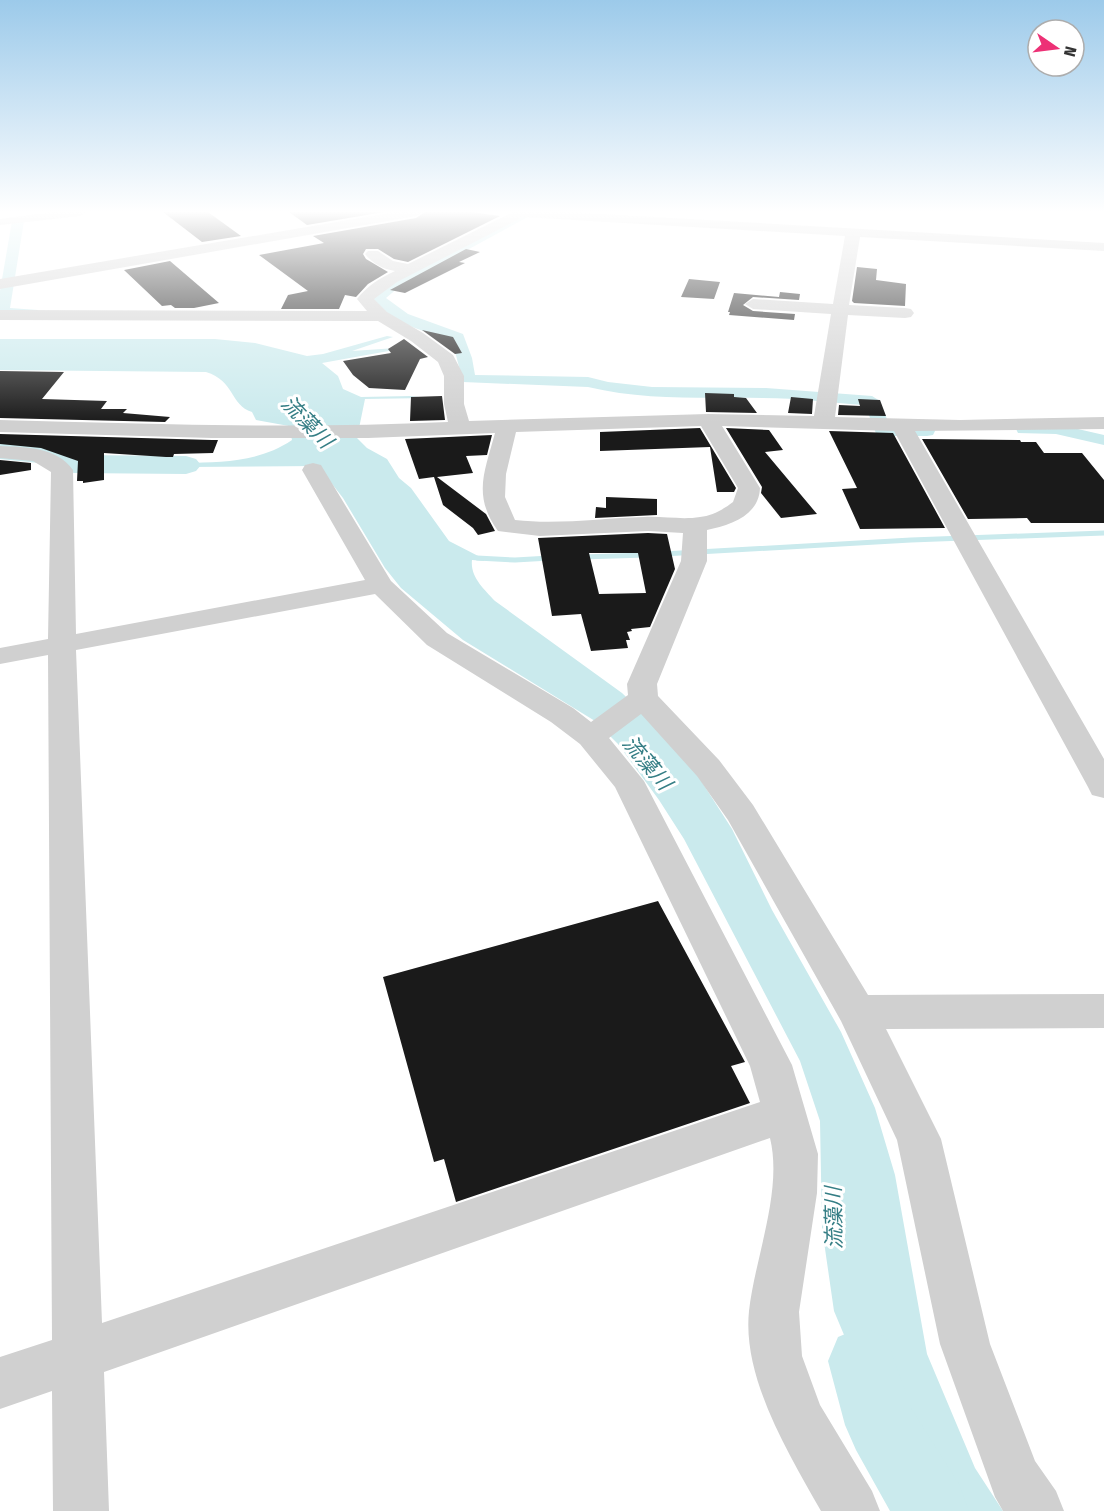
<svg xmlns="http://www.w3.org/2000/svg" width="1104" height="1511" font-family="'Fira Sans Condensed','Noto Sans JP',sans-serif">
  <style>
    .water { fill: #caeaed }
    .lines { fill: none; stroke-linecap: round; stroke-linejoin: round }
    .stream { stroke: #caeaed; stroke-width: 5 }
    .canal { fill: #caeaed; fill-rule: evenodd }
    .river { fill: #caeaed; fill-rule: evenodd }
    .building { fill: #1a1a1a; fill-rule: evenodd }
    .minor { fill: #d0d0d0; fill-rule: evenodd }
    .labels { text-anchor: middle; dominant-baseline: central; stroke-width: 6; stroke-linejoin: round; paint-order: stroke }
    .water-label { font-size: 21px; font-style: italic; fill: #357e85; stroke: #fff }
  </style>
  <rect width="100%" height="100%" fill="#fff"/>
  <path class="water" d="M387,336L393,337L352,351L411,347L322,363L338,376L343,389L361,397L411,396L426,398L365,399L357,438L367,448L387,459L399,478L411,488L449,541L484,559V561L472,560C470,577 484,589 495,601L622,693L648,718L682,751L732,829L772,910L841,1032L875,1108L895,1175L927,1354L975,1468L1003,1511H919L917,1509L834,1311L822,1228L820,1121L800,1061L684,839L659,800L618,744L595,721L463,640L401,588L385,568L343,498L318,466L187,467L185,463C222,462 260,462 292,440L289,426L256,420L252,412C230,405 235,381 206,372L0,370V339H215L255,343L307,356L323,354Z"/>
  <g class="lines">
    <path class="stream" d="M663,554L911,540L1104,533
      M582,557L646,555
      M477,558L515,560L550,558"/>
    <path class="canal" d="M523,212H537L399,287L386,298L408,314L463,334L472,358L475,375L588,377L608,382L652,387L766,388L872,396L880,401L890,427L927,426L933,427L935,431L933,435L927,436H877L865,405C831,403 798,398 763,398C704,397 646,401 588,387L463,382L452,340C422,331 391,323 372,297L389,281Z
      M18,218L24,221L10,308L38,310L40,313L38,316L33,317L0,316V291L12,221Z
      M1024,424H1056L1104,435V445L1056,434L1018,433L1016,429L1018,425Z"/>
    <path class="river" d="M0,441L40,446L75,455L186,456L196,459L201,465L196,471L186,474L74,473L39,463L0,459Z
      M862,1327L886,1337L911,1408L959,1484L969,1511H890L856,1450L845,1425L828,1361L838,1337Z"/>
  </g>
  <path class="building" d="M163,212H208L241,236L202,242Z
    M289,212H384L307,225Z
    M425,212H471L500,216L408,262L394,259L378,249H366L363,254L366,259L388,272L368,284L356,297L345,295L339,309H281L288,295L308,291L259,255L324,243L313,236L416,218Z
    M466,249L480,252L459,262L465,263L405,293L390,290Z
    M170,261L219,303L194,308H175L171,305L162,306L124,270Z
    M857,267L877,269L876,280L906,284L905,306L854,303L852,301Z
    M689,279L720,282L714,299L681,297Z
    M780,292L800,294L799,300L753,297L743,305L753,311L795,314L794,320L729,315L730,312H728L734,293L779,297Z
    M422,330L453,337L462,353L455,354Z
    M404,339L428,357L420,359L405,390L369,388L353,375L343,361L391,353L388,349Z
    M0,371L64,372L42,399L107,401L101,409H127L123,413L170,417L165,422L0,418Z
    M705,393L734,394V397L746,398L757,413L706,412Z
    M442,396L445,420L410,421L411,397Z
    M791,397L813,399L812,414L788,413Z
    M858,399L880,400L886,416L838,415L839,405L860,406Z
    M700,428L736,488L734,492H717L710,447L600,451V432Z
    M726,428L769,430L783,450L765,452L817,514L781,518L761,493L762,487Z
    M829,431L893,433L945,528L860,529L842,489L857,488Z
    M0,434L212,440H218L213,453L174,454L173,457H166L104,453V480L83,483V481H77L78,461L41,448L0,444Z
    M492,435L487,455L466,456L473,473L437,477L486,514L495,531L478,535L473,528L443,505L434,477L419,479L405,439Z
    M922,439L1020,440L1021,442H1036L1044,453H1082L1104,480V523H1031L1027,518L968,519Z
    M0,460L31,463V470L0,475Z
    M606,497L657,499V515L595,518L596,507L606,508Z
    M648,533L667,534L675,569L650,627L631,629L632,631L627,632L630,640H626L628,648L591,651L581,614L552,616L538,538ZM589,553H638L646,593L599,594Z
    M658,901L745,1062L731,1066L750,1103L456,1202L444,1159L434,1162L383,977Z"/>
  <g class="lines">
    <path class="minor" d="M52,212H87L80,216L0,225V219Z
      M395,212H423L416,216L0,289V279Z
      M513,212H567L1104,243V251L860,237L849,305L905,308L911,309L914,313L911,317L905,318L848,315L835,417L960,420L1104,417V429L915,431L1104,759V798L1092,795L1088,787L894,431L722,426L760,488C759,516 730,525 707,530V561L657,684L658,696L719,760L753,805L868,995L1104,994V1028L886,1029L941,1139L990,1344L1035,1461L1056,1491L1064,1511H1003L995,1497L940,1344L897,1140L841,1021L728,820L697,776L641,714L609,738L644,781L792,1065L818,1154L817,1193L799,1312L802,1356L820,1405L872,1491L880,1511H821C789,1454 742,1378 749,1311C755,1257 783,1191 770,1138L104,1372L109,1511H53L52,1391L0,1409V1357L52,1340L48,655L0,664V648L48,639L51,472L33,461L0,458V446C25,447 57,447 73,470L76,634L365,580L302,470L305,465L313,463L321,465L324,470L391,581L447,633L573,708L591,722L628,695L627,684L681,561L683,533L648,531L540,536L498,531C472,495 485,471 495,433L368,438H212L0,432V420C150,424 299,429 448,422L444,404V376L438,362L411,341L378,321L0,320V310L367,311L357,299C367,286 380,278 395,271C383,269 373,264 365,254L368,251H378L393,261L408,264ZM523,217L845,236L833,304L753,299L745,304L753,309L831,314L814,416L708,414L469,421L464,404V376L453,355L423,333L387,312L374,299L397,282ZM701,426L738,488L733,502C724,509 712,516 700,517C682,520 663,516 644,517C602,518 558,525 515,520L505,497L506,474L516,432ZM375,594L427,645L551,722L580,744L615,787L750,1066L760,1102L102,1323L76,650Z"/>
  </g>
  <linearGradient id="sky" x2="0" y2="1"><stop stop-color="#9ccaea"/><stop offset="0.5" stop-color="#fff"/><stop offset="1" stop-color="#fff" stop-opacity="0"/></linearGradient>
  <rect width="1104" height="423" fill="url(#sky)"/>
  <g class="labels">
    <g class="water-label">
      <text transform="translate(307 422) rotate(46)">流藻川</text>
      <text transform="translate(647 763) rotate(50)">流藻川</text>
      <text transform="translate(834 1218) rotate(-91)">流藻川</text>
    </g>
  </g>
  <g transform="translate(1056 48) rotate(104)"><circle r="28" fill="#ffffff" stroke="#adadad" stroke-width="1.5"/>
  <path d="M0-4.5L10 22L0 15L-10 22Z" fill="#ed3176"/>
  <text y="-9" font-size="16" font-weight="bold" text-anchor="middle" fill="#333333">N</text>
  </g>
</svg>
